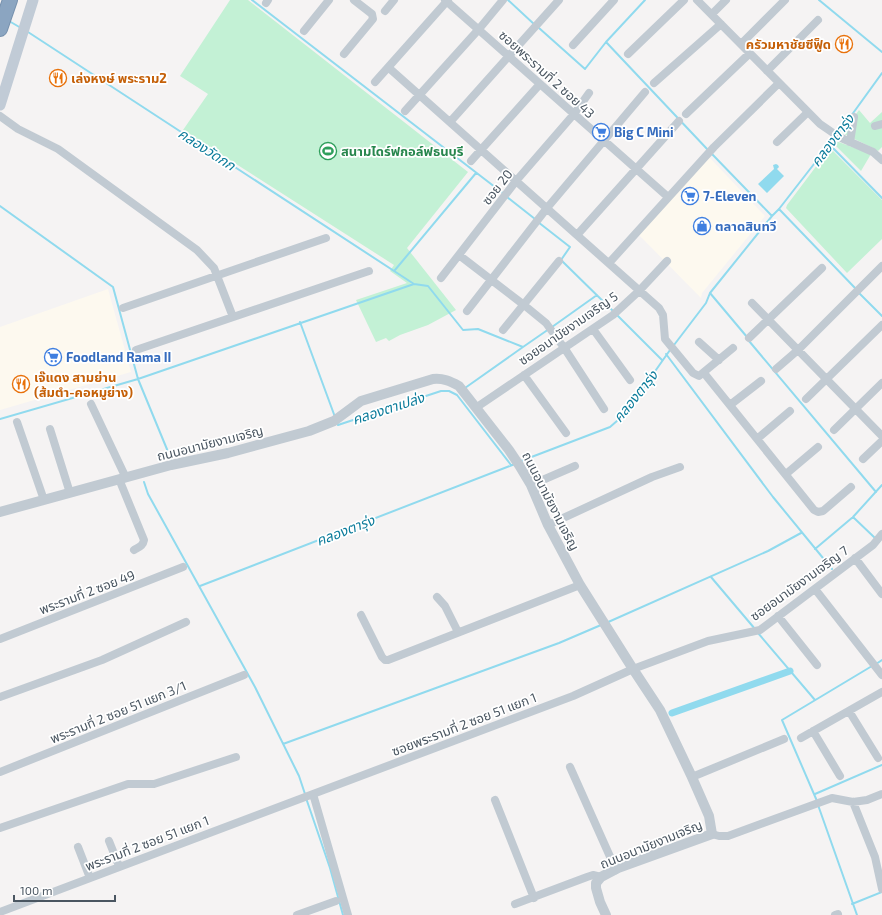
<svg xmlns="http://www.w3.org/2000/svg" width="882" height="915" font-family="'Exo 2','Noto Sans Thai',sans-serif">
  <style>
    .commercial { fill: #fdf9ef }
    .green { fill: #c3f1d5 }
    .water { fill: #90daee }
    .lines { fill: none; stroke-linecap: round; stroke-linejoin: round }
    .stream { stroke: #90daee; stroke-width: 2 }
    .canal { stroke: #90daee; stroke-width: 7 }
    .motorway-casing { stroke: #7690ad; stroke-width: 16 }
    .minor { stroke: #c1cad2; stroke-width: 8 }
    .tertiary { stroke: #c1cad2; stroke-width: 10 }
    .secondary { stroke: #c1cbd6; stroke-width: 11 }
    .motorway { stroke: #8ba5c1; stroke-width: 14 }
    .labels { text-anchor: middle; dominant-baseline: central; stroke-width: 3.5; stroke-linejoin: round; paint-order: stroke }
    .food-label { font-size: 13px; font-weight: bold; fill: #c56008; stroke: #fff; text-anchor: start }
    .street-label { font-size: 13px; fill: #4a5661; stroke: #fff }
    .shop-label { font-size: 13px; font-weight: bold; fill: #366cbe; stroke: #fff; text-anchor: start }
    .leisure-label { font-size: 13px; font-weight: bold; fill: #27864d; stroke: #fff; text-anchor: start }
    .water-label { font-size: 14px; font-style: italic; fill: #0c7c9b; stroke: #fff }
  </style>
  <rect width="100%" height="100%" fill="#f5f3f3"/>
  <path class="commercial" d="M708,156L765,216L702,293L701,298L639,235Z
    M108,289L131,372L0,410V327Z"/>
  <path class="green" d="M230,0H248L468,172L407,248L456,310L428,325L400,335L389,341L386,338L376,342L356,300L407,283L390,271L394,265L183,130L208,94L180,76Z
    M859,110L870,123L882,112V147L878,151L871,147L842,133Z
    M836,141L871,154L861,171L834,144Z
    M830,148L882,200V239L847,273L786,208L787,205Z"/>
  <path class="water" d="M776,164L778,165L779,167L777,169L784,176L767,193L758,184L774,169L773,165Z"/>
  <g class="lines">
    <path class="stream" d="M252,0L504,194
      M508,0L535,25
      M819,0L882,52
      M9,21L21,28
      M539,28L585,69L606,42L645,0
      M28,32L414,284
      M606,42L708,150
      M838,134L882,73
      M830,145L882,198
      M711,153L772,216
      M507,197L535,219
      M0,206L113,287L138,379L171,459
      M779,209L856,289
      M538,222L570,247L561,260L613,311
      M395,270L476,173
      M710,293L747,337
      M859,293L882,316
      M616,314L662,360
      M300,322L335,417
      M552,327L597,295
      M749,341L876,492
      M674,345L706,303L710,293L772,216L779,209L835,137
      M666,354L773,497L832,569
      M465,388L523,347
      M0,419L138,379L414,284L428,286L463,330L478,329L523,347L549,329
      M337,423L338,425L441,391H449L457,395L511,465
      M521,461L610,427L625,414L670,350
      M144,482L148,494L255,687L299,776L305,794
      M853,517L875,538
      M815,549L853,517L882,485
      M711,577L755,629
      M200,586L515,464
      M606,623L768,551L801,533
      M758,633L815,700
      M876,664L882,660
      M283,744L559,643L601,625
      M815,794L882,765
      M306,798L330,868L343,915
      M817,801L782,720L872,666
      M818,805L857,915
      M852,904L882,892"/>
    <path class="canal" d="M672,713L790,671"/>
    <g class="motorway-casing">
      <path id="motorway" d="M0,29L10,0"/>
    </g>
    <path class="minor" d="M445,0L668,197
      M697,0L820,124L839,137L873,152L882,160
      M266,3L268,0
      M385,11L394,0
      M712,14L726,0
      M304,31L329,0
      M741,44L785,0
      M573,45L614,0
      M344,54L373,19L372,14L354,0
      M628,54L684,0
      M389,68L659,308L663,315L665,339L693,373L699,376L733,348
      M767,71L818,20
      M375,82L448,0
      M654,83L721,24
      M405,111L479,29L503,0
      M686,114L750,53
      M0,116L18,129L58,149L197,250L214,268L233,317
      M450,122L559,0
      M875,126L882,124
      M777,142L808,112
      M850,142L854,117
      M471,161L540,84
      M577,235L679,121
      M459,255L524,305L546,323L565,349L604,409
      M609,263L714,147L779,83
      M441,278L516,181L574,114L589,93
      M752,303L882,436
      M123,308L326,238
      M467,311L547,208L645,92
      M593,329L630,380
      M503,330L559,261
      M749,338L822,268
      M699,342L719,360
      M136,350L369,271
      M776,369L798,350L882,266
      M704,373L814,510L818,512L823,511L851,487
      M524,375L566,433
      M806,399L882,325
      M91,404L126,478
      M730,405L761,381
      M477,407L613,315L639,291L667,261
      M17,422L44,500
      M50,429L70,493
      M834,430L882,383
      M757,439L790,411
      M863,459L882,441
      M786,474L818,447
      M119,479L144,540C143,546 139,547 134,550
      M531,485L575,466
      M548,525L652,477L680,467
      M855,558L882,594
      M815,589L882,675
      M437,597L445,606L458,632
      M361,615L382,657L385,660H388L580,585
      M778,616L817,665
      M0,639L183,567
      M0,697L102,660L186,622
      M849,711L878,758
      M813,731L840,776
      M801,738L882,692
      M570,767L616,870
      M0,772L244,675
      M692,777L784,739
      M313,794L348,915
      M495,800L534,898
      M853,802L875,857L882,889
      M0,828L128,784H154L236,757
      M712,834L719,836H728L832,798L853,802L867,800L882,794
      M109,841L119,866
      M78,847L90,878
      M515,904L587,877L593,875L601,877
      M0,912L573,696L633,669L708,641L760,630L873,545L882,534
      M297,915L336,901
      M835,915L838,914"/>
    <path class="tertiary" d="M0,512L171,465L228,453L309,431L334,421L361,401L433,379C443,378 450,381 459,386L509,450L519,465L531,485L548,525L580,585L633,669L660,710L691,775L709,816L712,834L618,868L601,877L596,883V888L600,902L606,915"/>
    <path class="secondary" d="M0,105L33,0"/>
    <use href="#motorway" class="motorway"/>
  </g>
  <defs>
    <g id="restaurant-ring" transform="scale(0.9)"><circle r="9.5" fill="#fff" stroke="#e8710a" stroke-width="1.5"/><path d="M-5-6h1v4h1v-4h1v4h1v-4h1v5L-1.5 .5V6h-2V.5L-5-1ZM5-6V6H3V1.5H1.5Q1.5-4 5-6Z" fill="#e8710a"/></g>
    <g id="supermarket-ring" transform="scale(0.9)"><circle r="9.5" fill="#fff" stroke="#3f7fe0" stroke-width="1.5"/><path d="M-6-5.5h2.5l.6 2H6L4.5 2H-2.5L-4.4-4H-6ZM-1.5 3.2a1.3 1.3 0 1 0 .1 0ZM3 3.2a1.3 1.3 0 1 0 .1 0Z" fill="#3f7fe0"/></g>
    <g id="stadium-ring" transform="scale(0.9)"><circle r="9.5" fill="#fff" stroke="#2e9e5b" stroke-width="1.5"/><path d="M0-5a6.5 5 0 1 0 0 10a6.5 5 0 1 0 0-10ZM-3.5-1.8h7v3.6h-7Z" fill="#2e9e5b"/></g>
    <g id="shop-ring" transform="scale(0.9)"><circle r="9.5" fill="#fff" stroke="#3f7fe0" stroke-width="1.5"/><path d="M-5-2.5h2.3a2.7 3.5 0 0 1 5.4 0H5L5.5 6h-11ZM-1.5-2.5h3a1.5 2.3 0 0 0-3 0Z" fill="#3f7fe0"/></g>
  </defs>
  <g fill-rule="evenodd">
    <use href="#restaurant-ring" x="844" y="44"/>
    <use href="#restaurant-ring" x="58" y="78"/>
    <use href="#supermarket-ring" x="601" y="132"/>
    <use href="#stadium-ring" x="328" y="151"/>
    <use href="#supermarket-ring" x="690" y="196"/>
    <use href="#shop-ring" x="702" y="226"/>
    <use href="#supermarket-ring" x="53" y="357"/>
    <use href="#restaurant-ring" x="21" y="384"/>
  </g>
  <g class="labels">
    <g class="food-label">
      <text x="831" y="44" text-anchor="end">ครัวมหาชัยซีฟู็ด</text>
      <text x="71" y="78">เล่งหงษ์ พระราม2</text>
      <text x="34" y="377">เจ๊แดง สามย่าน<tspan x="34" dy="15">(ส้มตำ-คอหมูย่าง)</tspan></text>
    </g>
    <g class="street-label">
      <text transform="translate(547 74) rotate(42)">ซอยพระรามที่ 2 ซอย 43</text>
      <text transform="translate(497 187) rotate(-52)">ซอย 20</text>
      <text transform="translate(568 328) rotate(-35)">ซอยอนามัยงามเจริญ 5</text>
      <text transform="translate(210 443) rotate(-14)">ถนนอนามัยงามเจริญ</text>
      <text transform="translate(551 501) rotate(63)">ถนนอนามัยงามเจริญ</text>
      <text transform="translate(799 583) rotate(-36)">ซอยอนามัยงามเจริญ 7</text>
      <text transform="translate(87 592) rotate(-21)">พระรามที่ 2 ซอย 49</text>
      <text transform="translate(118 712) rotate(-22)">พระรามที่ 2 ซอย 51 แยก 3/1</text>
      <text transform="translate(464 724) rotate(-21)">ซอยพระรามที่ 2 ซอย 51 แยก 1</text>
      <text transform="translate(147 843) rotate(-21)">พระรามที่ 2 ซอย 51 แยก 1</text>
      <text transform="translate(651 844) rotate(-22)">ถนนอนามัยงามเจริญ</text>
    </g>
    <g class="shop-label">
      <text x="614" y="132">Big C Mini</text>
      <text x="703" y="196">7-Eleven</text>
      <text x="715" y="226">ตลาดสินทวี</text>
      <text x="66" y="357">Foodland Rama II</text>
    </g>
    <g class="leisure-label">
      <text x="341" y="151">สนามไดร์ฟกอล์ฟธนบุรี</text>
    </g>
    <g class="water-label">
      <text transform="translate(832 140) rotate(-53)">คลองตารุ่ง</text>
      <text transform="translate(207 149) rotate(33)">คลองวัดกก</text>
      <text transform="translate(635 396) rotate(-51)">คลองตารุ่ง</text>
      <text transform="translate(388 408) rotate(-18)">คลองตาเปล่ง</text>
      <text transform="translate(345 530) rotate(-21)">คลองตารุ่ง</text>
    </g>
  </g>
  <path d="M14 895v6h101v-6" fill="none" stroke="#4a5661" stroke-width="2"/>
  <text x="20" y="895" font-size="12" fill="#4a5661" stroke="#ffffff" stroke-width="3" paint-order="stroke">100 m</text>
</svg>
